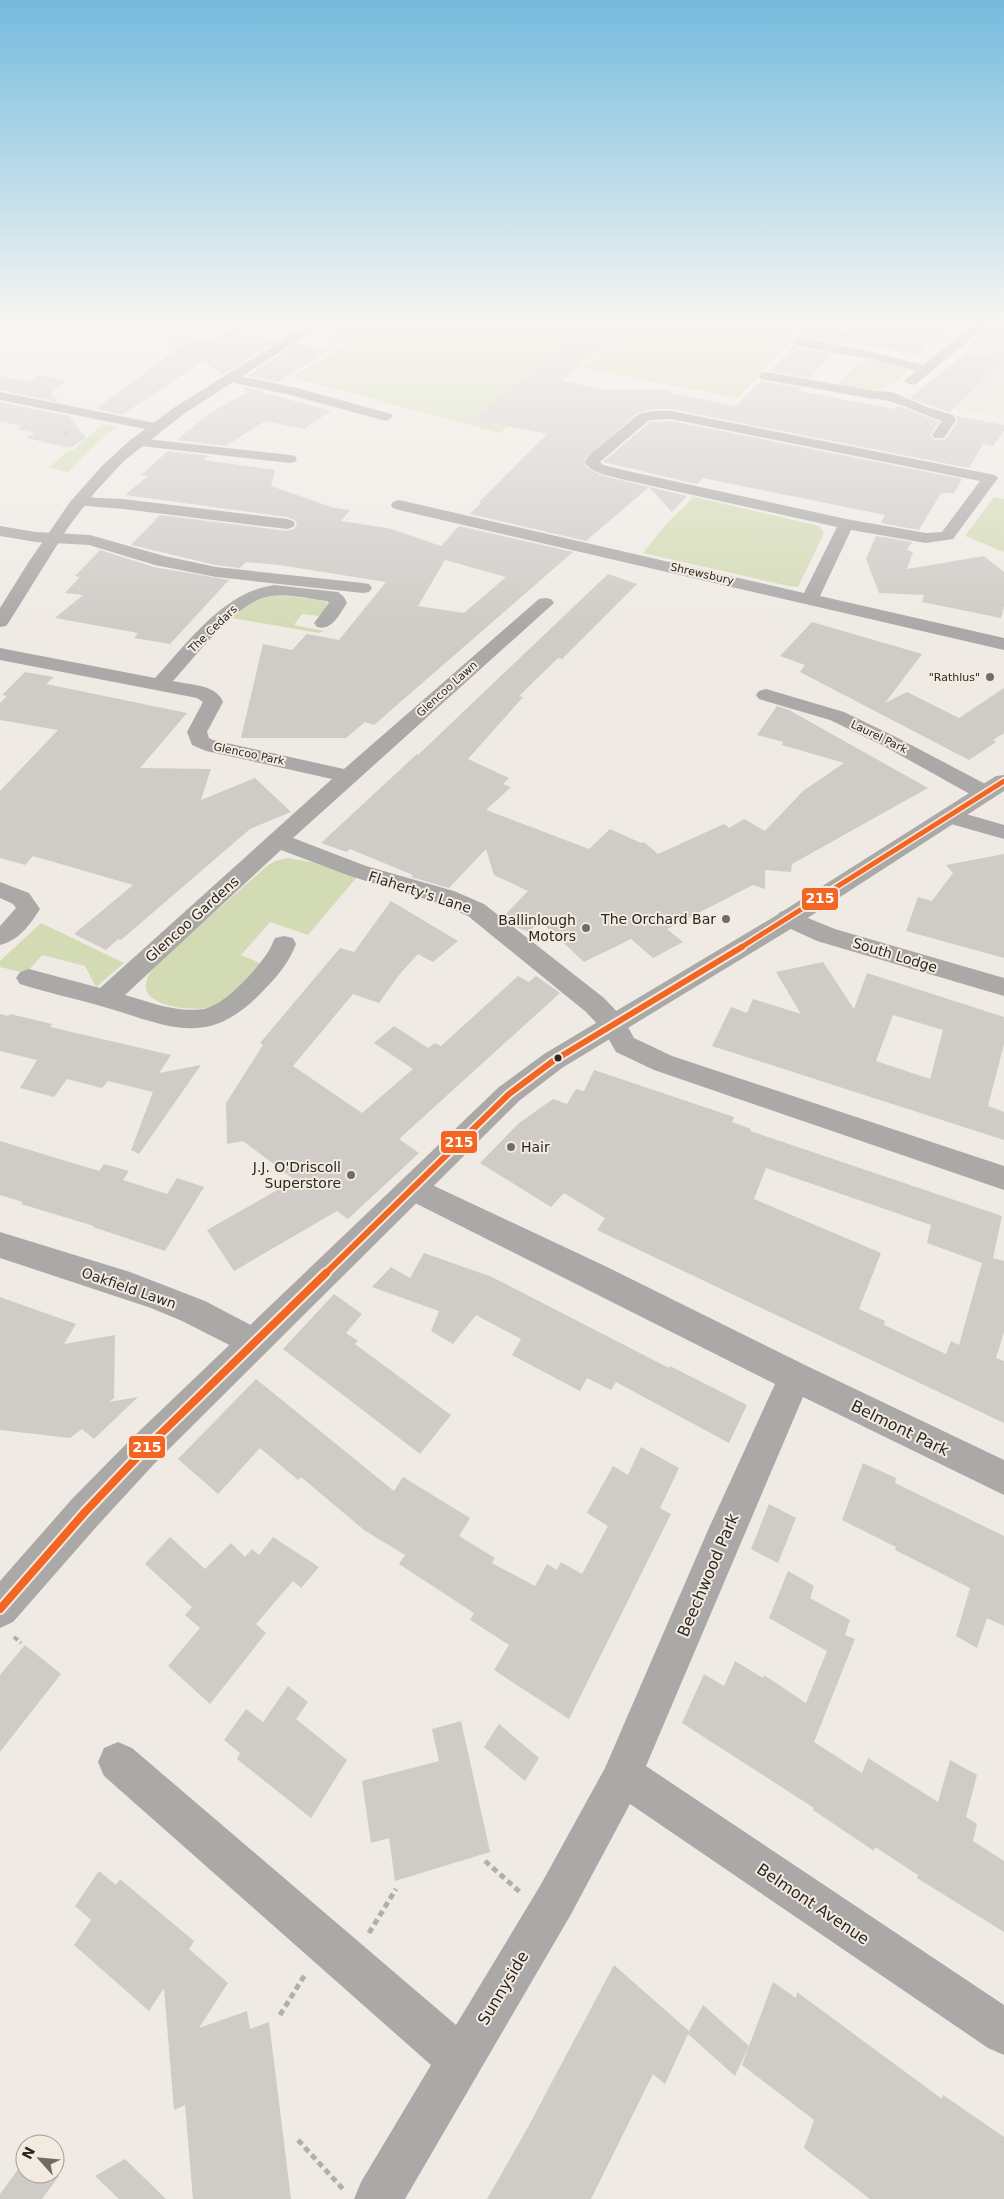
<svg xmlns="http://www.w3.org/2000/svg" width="1004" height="2199" font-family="'DejaVu Sans',sans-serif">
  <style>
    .built { fill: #e7ded3 }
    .green { fill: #d3dbb5 }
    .building { fill: #cfcbc7; fill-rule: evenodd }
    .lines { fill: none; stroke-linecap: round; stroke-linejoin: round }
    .path-far2 { stroke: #b1aeac; stroke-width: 2; stroke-dasharray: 2 1; stroke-linecap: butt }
    .path-far1 { stroke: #b1aeac; stroke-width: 4; stroke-dasharray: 5 3; stroke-linecap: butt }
    .path { stroke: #b1aeac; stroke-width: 5; stroke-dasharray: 6 4; stroke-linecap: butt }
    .minor { fill: #aba9a8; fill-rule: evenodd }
    .tertiary { fill: #aba9a8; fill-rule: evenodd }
    .secondary { fill: #aaa8a6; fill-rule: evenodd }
    .bus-1-far2-casing { stroke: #f3eae0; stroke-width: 8 }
    .bus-1-far1-casing { stroke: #f3eae0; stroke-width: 10 }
    .bus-1-casing { stroke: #f3eae0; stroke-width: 12 }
    .bus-1-far2 { stroke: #f26522; stroke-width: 5 }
    .bus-1-far1 { stroke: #f26522; stroke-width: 6 }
    .bus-1 { stroke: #f26522; stroke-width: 8 }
    .poi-dot { fill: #706c67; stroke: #f3eae0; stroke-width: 2 }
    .bus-dot { fill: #2b2824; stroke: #f3eae0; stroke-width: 2 }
    .labels { text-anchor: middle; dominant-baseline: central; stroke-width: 4; stroke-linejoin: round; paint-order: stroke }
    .far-street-label { font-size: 11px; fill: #2b2824; stroke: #f3eae0 }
    .far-poi-label { font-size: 11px; fill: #2b2824; stroke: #f3eae0; text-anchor: end }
    .street-label { font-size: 14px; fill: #2b2824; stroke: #f3eae0 }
    .poi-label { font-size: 14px; fill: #2b2824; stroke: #f3eae0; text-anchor: end }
    .near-street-label { font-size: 16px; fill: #2b2824; stroke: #f3eae0 }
    .line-badge { stroke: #f3eae0; stroke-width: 2 }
    .badge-label { font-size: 14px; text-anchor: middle; font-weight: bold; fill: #fff }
  </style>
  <rect width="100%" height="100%" fill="#efeae4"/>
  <path class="built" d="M971,352L1004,354V418L924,402Z"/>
  <path class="green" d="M353,321H636L500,433L291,377L351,342L327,337Z
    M640,321H908L890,336L809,321L738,398L582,368Z
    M996,323L1004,325V359L972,352L976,348L967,346Z
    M865,359L905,368L909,371C877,396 879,394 841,386L839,383L859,361Z
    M103,424L117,426L97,443L68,472L49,468L69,450H73Z
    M694,497L819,526L824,533L799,585L797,587L789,586L643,553L666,524Z
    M994,497L1004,499V552L965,536Z
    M273,594L325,601L329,605L319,616L302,614L294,625L324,631L319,633L232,618L251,602Z
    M288,858L315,863L357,877L308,935L270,922L241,955L260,963C246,980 232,1001 210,1007C195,1012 141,1007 146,983C148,972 158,963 166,955L267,866L275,861Z
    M41,923L124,963L96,987L85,966L42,955L26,973L0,967V961Z"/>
  <path class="building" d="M849,321H960L918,354L847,343L848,336L841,344L801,337L810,327L848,333Z
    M586,330L599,346L557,380L607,390H670L671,393L736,406L761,381L801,388L798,391L895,409L899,406L939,422L930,435L934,440L946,439L958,421L956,416L1004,425V431L993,446L983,444L969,468L671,409H652L638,413L583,461L586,467L600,475L649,487L586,541L470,514L481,503L479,502L547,434L472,419Z
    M226,331L278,340L223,375L203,361L122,415L96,409L181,346L164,334L210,340Z
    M296,344L330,350L278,382L247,376Z
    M793,345L798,348L831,354L810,378L771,371L789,352H787Z
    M967,352L1004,361L949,412L910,398Z
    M39,375L66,381L51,393L58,402L0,390V376L27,382Z
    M240,386L263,391L261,392L331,411L304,429L265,421L226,446L177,440L211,412L248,392Z
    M0,402L69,416L86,438L70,448L26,438L35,433L17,429L23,426L0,421Z
    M671,421L962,479L954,493H941L919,530L881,523L885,515L703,478L697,484L603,462L650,422Z
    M168,451L210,456L203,460L275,470L271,486L334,508L350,510L341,521L388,528L441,546L459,526L573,552L374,725L365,722L346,738H241L263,644L292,650L307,634L339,640L386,582L279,565L246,562L240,568L216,565L131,545L160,515L287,531L294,529L297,525L295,520L287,517L125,495L148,476L141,475ZM445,560L506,577L464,613L418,606Z
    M649,487L687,496L672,512Z
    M876,536L912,542L907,550L913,552L907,569L984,556L1004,572V606L1001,618L922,602L924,595L879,593L866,559Z
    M100,550L154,567L229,580L170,644L134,638L138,633L55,618L83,595L65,593L80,577L75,576Z
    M608,574L637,584L562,659L558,658L519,696L523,697L468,759L509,778L503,784L511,787L486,810L589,849L610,829L641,843L644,842L658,854L724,824L729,828L744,819L765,831L803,791L844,763L782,745L783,742L757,735L777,706L789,710L928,788L792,864L791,872L765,870V889L753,885L667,929L683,942L653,958L631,939L584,962L540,921L529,932L516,927L503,917L528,891L494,875L486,849L449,888L411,877L413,875L350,849L347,852L321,843L417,754L418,755Z
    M812,622L922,654L885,703L907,692L959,718L1004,688V733L993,740L996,742L969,760L800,672L805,665L780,656Z
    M25,672L54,677L46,684L187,713L140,768L211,769L201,800L255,778L291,812L250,829L121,940L118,939L106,950L74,934L133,885L33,856L25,865L0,858V791L58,730L0,720V703L7,696L2,695Z
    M1004,854V958L906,931L918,897L932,901L953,873L946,865Z
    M391,901L458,941L433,962L418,954L399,975L379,1003L353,994L293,1066L362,1113L413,1069L374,1043L394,1026L428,1048L435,1043L441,1046L518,976L529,982L536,976L560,993L399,1139L419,1153L348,1219L337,1211L234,1271L207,1230L295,1180L243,1141L227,1144L226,1103L263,1045L260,1043L340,948L354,952Z
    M823,962L854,1009L867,973L1004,1017V1044L988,1106L1004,1112V1140L712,1046L731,1007L747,1013L753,999L801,1014L776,972ZM893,1015L943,1030L930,1079L876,1061Z
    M0,1014L8,1016L10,1014L52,1024L50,1027L171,1055L159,1073L201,1065L139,1154L131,1150L153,1092L108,1081L102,1088L67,1079L54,1097L20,1088L37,1060L0,1051Z
    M594,1070L734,1117L732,1122L751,1129L750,1131L1002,1216L993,1258L1004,1261V1332L996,1358L1004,1361V1423L597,1230L605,1218L564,1193L551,1207L480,1163L519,1123L553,1099L567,1104L576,1089L584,1091ZM766,1168L931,1225L927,1243L982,1263L959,1345L951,1341L946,1354L884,1325L885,1321L859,1309L881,1253L754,1199Z
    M0,1141L99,1171L104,1164L129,1171L123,1180L167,1194L177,1178L204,1187L165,1251L93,1227L94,1226L21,1204L23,1202L0,1195Z
    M424,1253L492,1277L669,1368L670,1366L747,1405L729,1443L616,1382L611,1390L587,1378L580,1391L512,1355L521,1339L476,1315L453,1344L431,1331L439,1311L372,1287L391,1267L410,1278Z
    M334,1294L362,1314L346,1333L358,1341L355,1344L451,1415L420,1454L283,1349Z
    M0,1297L76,1324L64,1344L115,1335L114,1398L109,1402L138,1397L94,1439L82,1429L70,1438L0,1430Z
    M256,1379L394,1491L403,1477L470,1518L459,1536L495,1558L492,1563L535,1586L547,1564L557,1570L561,1562L582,1574L608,1526L587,1513L613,1466L628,1475L641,1447L679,1468L660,1508L671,1514L569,1719L494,1670L509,1645L470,1620L474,1613L399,1564L405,1555L364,1530L301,1477L298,1480L260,1448L218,1494L178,1459Z
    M863,1463L896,1478L895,1483L1004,1536V1626L987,1618L977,1648L956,1636L970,1588L895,1550L896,1547L842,1520Z
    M769,1504L796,1518L778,1563L751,1549Z
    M170,1537L205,1569L231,1543L245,1557L252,1549L259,1555L273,1537L319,1567L301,1588L293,1581L256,1624L266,1633L210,1704L168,1666L200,1628L185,1615L192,1607L145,1564Z
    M788,1571L814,1586L810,1598L850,1620L845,1635L855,1639L814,1742L862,1773L868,1758L938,1802L950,1760L977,1775L966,1817L977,1824L973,1841L1004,1861V1932L917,1878L918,1875L875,1847L874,1851L813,1810L814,1808L682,1723L704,1674L724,1686L735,1661L763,1678L764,1675L806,1703L827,1651L769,1618Z
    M25,1645L61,1674L0,1752V1675Z
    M288,1686L308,1702L296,1719L347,1760L311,1818L237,1759L240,1753L224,1740L246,1709L263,1722Z
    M461,1721L490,1852L395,1881L389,1838L371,1843L362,1781L439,1761L432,1729Z
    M499,1724L539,1758L525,1781L484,1747Z
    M99,1871L116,1885L120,1879L194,1941L189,1949L228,1983L199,2028L247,2011L250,2029L269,2022L291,2199H193L185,2105L174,2110L164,1988L149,2011L74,1945L91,1920L75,1906Z
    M614,1965L689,2031L703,2005L749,2046L735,2076L688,2034L665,2084L653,2074L591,2199H487L527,2129Z
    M773,1982L796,1998L797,1992L942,2099L943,2095L1004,2137V2199H870L804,2148L814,2120L742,2065Z
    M125,2159L166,2199H119L95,2176Z
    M25,2160V2174H55V2171L59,2176L42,2199H0V2194Z"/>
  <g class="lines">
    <path class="path-far2" d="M342,326L350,321
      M991,341L1003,339L998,335
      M64,434L72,429"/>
    <path class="path-far1" d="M14,1637L21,1643"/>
    <path class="path" d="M485,1861L520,1892
      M369,1933L396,1889
      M280,2015L306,1973
      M298,2140L343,2189"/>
    <path class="minor" d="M978,321H992L916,384L911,385L904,381L916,371L865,358L798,346L792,342L798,338L865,350L923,365Z
      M766,372L874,391L892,392L929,408L953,415L956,420L944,438H934L932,435L942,421C919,414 898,400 874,399L761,379L759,376L761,373Z
      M230,374L297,388L391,414L393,417L386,421L290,395L225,381L223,378L225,375Z
      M0,392L155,423L162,427L155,431L0,400Z
      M652,411H671L995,475L998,478L953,539L926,543L851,530L820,596L1004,638V650L399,510L393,508L391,505L393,502L399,500L804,593L837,527L621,479C607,475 593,474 584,462L592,453L639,414ZM671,419L980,481L942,532L926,533L846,519L623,470L603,465L600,462L649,420Z
      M137,438L290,455L295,456L297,459L295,462L290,463L132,445L130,442L132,439Z
      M80,497L123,499L287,519L293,521L295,524L293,527L287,529L123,509L74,505L72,502L74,499Z
      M0,526L36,532L90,535L164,556L216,567L363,583L369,584L372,588L369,592L363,593L216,577L155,565L89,545L36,542L0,536Z
      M274,585L338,592L344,597L347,603C339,615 332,631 317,627L314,623L329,603L327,601C308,599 284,592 266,597C235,604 194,658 173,681C190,685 216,684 223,702L207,732L209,738L213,740L344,769L539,599L545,598L551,599L554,603L293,838L366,866L454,891L484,904L604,998L623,1018L634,1038L672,1056L1004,1166V1190L654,1070L616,1052L604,1031L586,1012L468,916L438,903L350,876L281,850L125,995C149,1002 177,1013 203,1009C224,1006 255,971 266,955C270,950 272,944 275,938L284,936L293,938L296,944C289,963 276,978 261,993C207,1049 169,1026 104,1007C77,999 48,993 20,984L16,978L20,972L29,969L100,988L332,779L206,751L192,745L187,732L203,702L197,698L0,660V648L155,678C189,642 222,593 274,585Z
      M766,689L844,712L896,737L993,788L996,793L993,798L985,800L977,798L882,745L830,720L759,699L756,695L759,691Z
      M952,810L1004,825V839L944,822L941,817L944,812Z
      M0,882L29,893L40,909C30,925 19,940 0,945V926L16,908L13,904L0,898Z
      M788,910L835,929L1004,978V996L817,941L780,924L776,918L780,912Z
      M413,1176L605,1266L807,1366L1004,1460V1495L803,1397L646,1766L1004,2005V2055L988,2048L630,1804L570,1916L405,2199H354L361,2182L431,2065L104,1776L98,1762L104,1748L118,1742L132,1748L456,2025L540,1886L605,1768L708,1530L775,1384L403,1197L398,1188L403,1179Z
      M0,1232L130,1272L205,1301L264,1332L269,1342L264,1352L253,1357L182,1321L151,1308L0,1258Z"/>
    <path class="tertiary" d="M1004,775V791L789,930L562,1068L519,1101L155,1463L98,1525L13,1622L0,1628V1581L72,1499L131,1439L499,1087L544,1054L772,918L996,776Z"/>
    <path class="secondary" d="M313,321H328L185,413L125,460L96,491L69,526L9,622L6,626L0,627V608L28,563L70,502L101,467L129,441L175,407Z"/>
    <g class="bus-1-far2-casing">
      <path id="bus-1-far2" d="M740,948L1004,781"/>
    </g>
    <g class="bus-1-far1-casing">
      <path id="bus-1-far1" d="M325,1274L509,1094L553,1061L742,947"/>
    </g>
    <g class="bus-1-casing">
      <path id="bus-1" d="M0,1609L85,1512L143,1451L326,1273"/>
    </g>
    <use href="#bus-1-far2" class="bus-1-far2"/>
    <use href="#bus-1-far1" class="bus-1-far1"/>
    <use href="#bus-1" class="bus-1"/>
  </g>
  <linearGradient id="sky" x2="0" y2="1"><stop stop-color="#74badd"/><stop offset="0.51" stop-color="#f8f6f3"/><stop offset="1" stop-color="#f8f6f3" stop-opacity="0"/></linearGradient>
  <rect width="1004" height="629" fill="url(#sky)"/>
  <g class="poi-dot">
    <circle cx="990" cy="677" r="5"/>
    <circle cx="726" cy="919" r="5"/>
    <circle cx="586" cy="928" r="5"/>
    <circle cx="511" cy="1147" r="5"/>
    <circle cx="351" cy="1175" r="5"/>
  </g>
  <circle class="bus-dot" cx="558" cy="1058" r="4.5"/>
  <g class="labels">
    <g class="far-street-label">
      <text transform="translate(702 574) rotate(13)">Shrewsbury</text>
      <text transform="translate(213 629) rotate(-44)">The Cedars</text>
      <text transform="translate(447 689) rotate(-42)">Glencoo Lawn</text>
      <text transform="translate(879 737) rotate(26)">Laurel Park</text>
      <text transform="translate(249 754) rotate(12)">Glencoo Park</text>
    </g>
    <g class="far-poi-label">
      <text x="980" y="677">"Rathlus"</text>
    </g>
    <g class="street-label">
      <text transform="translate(420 892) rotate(18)">Flaherty's Lane</text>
      <text transform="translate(192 919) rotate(-42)">Glencoo Gardens</text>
      <text transform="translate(895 955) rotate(17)">South Lodge</text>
      <text transform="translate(129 1288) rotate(19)">Oakfield Lawn</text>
    </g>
    <g class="poi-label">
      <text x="716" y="919">The Orchard Bar</text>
      <text x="576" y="920">Ballinlough<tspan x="576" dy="16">Motors</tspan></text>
      <text x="521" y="1147" text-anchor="start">Hair</text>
      <text x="341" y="1167">J.J. O'Driscoll<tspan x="341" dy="16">Superstore</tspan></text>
    </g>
    <g class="near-street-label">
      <text transform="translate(900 1428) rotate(26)">Belmont Park</text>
      <text transform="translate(708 1575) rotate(-67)">Beechwood Park</text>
      <text transform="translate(813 1904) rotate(34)">Belmont Avenue</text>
      <text transform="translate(503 1988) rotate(-59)">Sunnyside</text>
    </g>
  </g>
  <g class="line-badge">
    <rect x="801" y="887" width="38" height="24" rx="5" fill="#f26522"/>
    <rect x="440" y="1130" width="38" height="24" rx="5" fill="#f26522"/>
    <rect x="128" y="1435" width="38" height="24" rx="5" fill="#f26522"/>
  </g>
  <g class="badge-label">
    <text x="820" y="903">215</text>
    <text x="459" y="1147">215</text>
    <text x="147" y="1452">215</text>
  </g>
  <g transform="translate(40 2159) rotate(297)"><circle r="24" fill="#f3eae0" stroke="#a39c95"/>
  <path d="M0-4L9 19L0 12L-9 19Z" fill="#706c67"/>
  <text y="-8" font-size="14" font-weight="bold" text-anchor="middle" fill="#2b2824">N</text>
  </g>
</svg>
